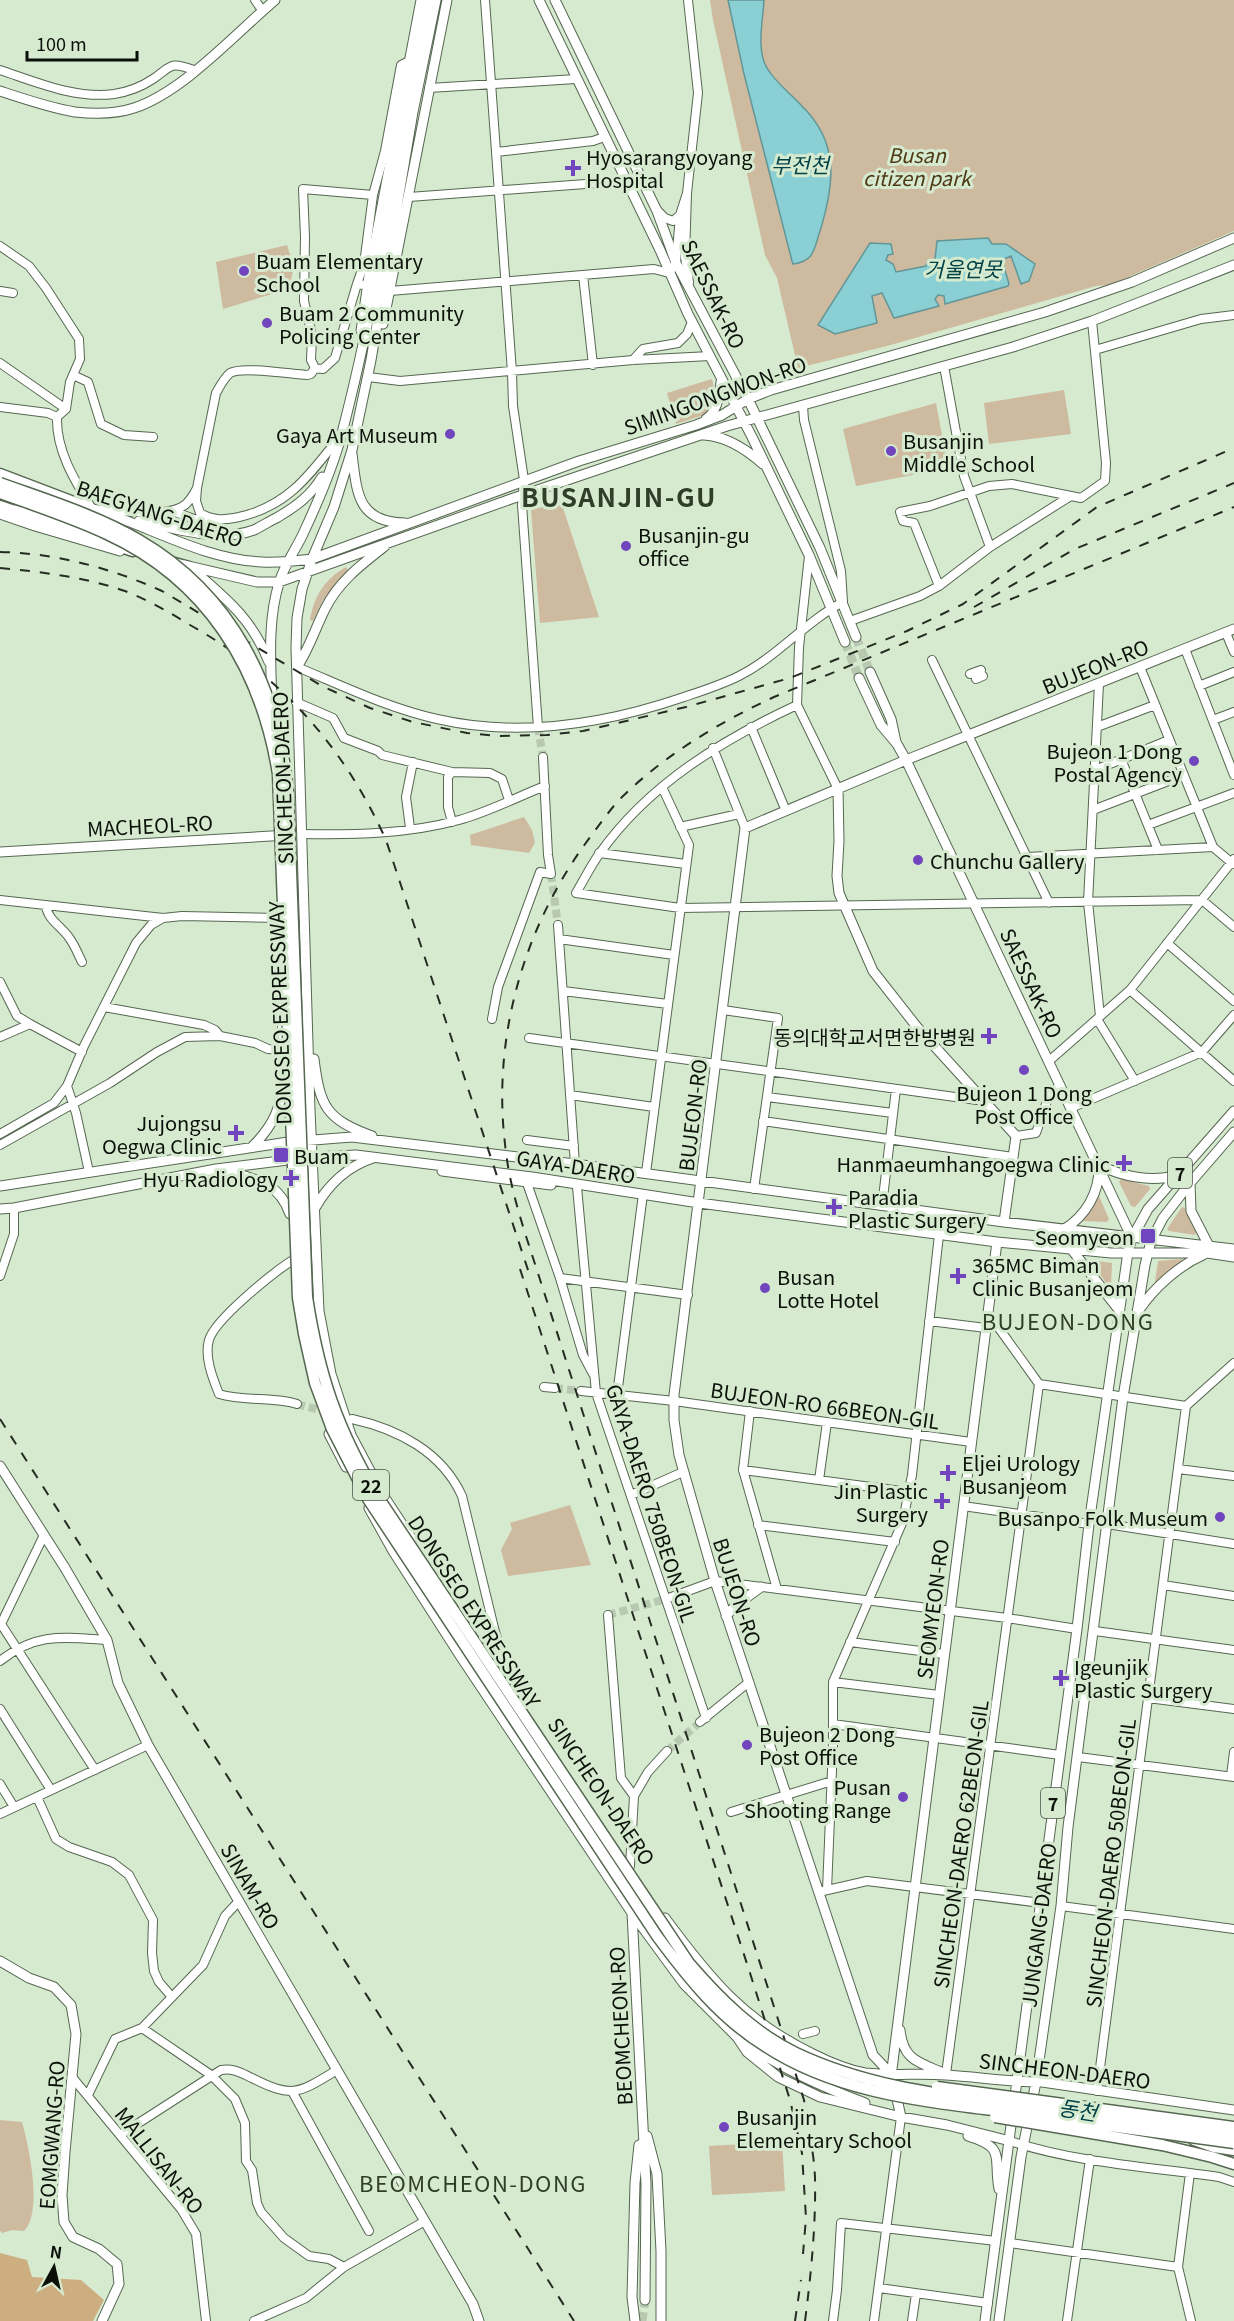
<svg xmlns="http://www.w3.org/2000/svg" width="1234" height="2321" font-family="Georgia,'Noto Sans KR',serif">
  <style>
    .green { fill: #ceba9f }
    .forest { fill: #cdae81 }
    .water { fill: #89cfd4; stroke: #639697; stroke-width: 1.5 }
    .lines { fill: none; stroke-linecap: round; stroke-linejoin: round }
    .minor-tunnel { stroke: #b8c9b2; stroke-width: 8; stroke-dasharray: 8 4; stroke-linecap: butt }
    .major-tunnel { stroke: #b8c9b2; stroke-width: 9; stroke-dasharray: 9 4.5; stroke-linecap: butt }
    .minor-casing { stroke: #566751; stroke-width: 10 }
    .major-casing { stroke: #566751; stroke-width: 11 }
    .highway-casing { stroke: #566751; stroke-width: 13 }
    .minor { stroke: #fff; stroke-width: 8 }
    .major { stroke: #fff; stroke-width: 9 }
    .highway { stroke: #fff; stroke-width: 10 }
    .rail { stroke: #242c22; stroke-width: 2; stroke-dasharray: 10 10; stroke-linecap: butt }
    .highway-bridge-casing { stroke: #566751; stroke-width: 13; stroke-linecap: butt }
    .highway-bridge { stroke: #fff; stroke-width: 10 }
    .poi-dot { fill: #7045bd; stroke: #d6ead0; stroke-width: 2 }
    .labels { text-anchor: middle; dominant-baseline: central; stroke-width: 6; stroke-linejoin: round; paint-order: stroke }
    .shield { fill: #d6ead0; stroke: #485245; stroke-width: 1.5 }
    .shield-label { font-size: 18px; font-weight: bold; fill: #0b1109 }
    .park-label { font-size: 20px; font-style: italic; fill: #4f3915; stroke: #d6ead0 }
    .poi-label { font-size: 20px; fill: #0b1109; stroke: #d6ead0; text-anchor: start }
    .street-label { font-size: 20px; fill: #0b1109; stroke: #d6ead0 }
    .water-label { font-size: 21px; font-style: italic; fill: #004246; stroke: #d6ead0 }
    .quarter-label { font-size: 22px; letter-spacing: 1.5px; fill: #2e3e29; stroke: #d6ead0 }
    .district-label { font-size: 26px; font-weight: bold; letter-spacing: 1.5px; fill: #2e3e29; stroke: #d6ead0 }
  </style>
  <rect width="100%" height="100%" fill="#d6ead0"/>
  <path class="green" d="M710,0H1234V231L1110,285L1096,286L887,346L798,368L777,278L765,255L713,20Z
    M287,245L294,267L290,284L282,291L223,309L216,262Z
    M712,379C715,391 716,404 707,414L676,424L667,393Z
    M1064,390L1071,434L989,444L984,403Z
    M936,403L948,468L856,486L843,429Z
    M561,502L599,617L540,623L531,510Z
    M346,567L348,570L323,600L313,621L310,620C314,596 325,579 346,567Z
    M524,817L532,830L535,843L529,853L471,845L470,835Z
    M1121,1179L1149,1186L1150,1189L1135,1207L1131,1206L1119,1182Z
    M1097,1196H1099L1109,1219L1107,1222L1082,1221L1081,1219Z
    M1182,1207L1185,1208L1196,1232L1195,1235L1169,1231L1167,1229Z
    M1182,1259L1183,1262L1157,1283L1155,1282L1158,1261Z
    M1090,1260L1112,1263L1111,1286H1108Z
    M570,1505L591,1565L508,1576L501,1550L512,1529L510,1523Z
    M0,2120L22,2122C29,2146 43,2212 24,2231L12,2230L2,2233L0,2231Z
    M782,2142L785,2191L712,2195L709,2146Z"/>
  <path class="forest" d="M0,2253L27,2260L32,2277L81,2280L104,2300L93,2321H0Z"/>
  <path class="water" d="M728,0H764C763,20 756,50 767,68C775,82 790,93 801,105C839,142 835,181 821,228C814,247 816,261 793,264L792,261L744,74Z
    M988,238L992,244H1006L1035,264L1029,281L1021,284L1011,256L1002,260L1009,284L1008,286L945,304L944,296L938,295L935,299L939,306L894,318L882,293L872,296L877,323L835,334L818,325L870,243L891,244L893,254L888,255L886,260L893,264L896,272L926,266L928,261L935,259L937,241Z"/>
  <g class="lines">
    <path class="minor-tunnel" d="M538,727L543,757
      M551,874L558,925
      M555,1388L581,1391
      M297,1404L327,1412
      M608,1615L666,1599
      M667,1751L700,1722"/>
    <path class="major-tunnel" d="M856,637L870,672
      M845,642L859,678
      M642,2321L645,2300"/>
    <g class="minor-casing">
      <path id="minor" d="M255,0L262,10
        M485,0L512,372L513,406L524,480L522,505L538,727
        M688,0L698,93L687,193L685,257L689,282
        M0,70C36,82 75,99 114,94C127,92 141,87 153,79C172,66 169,61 194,70
        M429,88L576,79
        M496,152L593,141L604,137
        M409,197L626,181
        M658,211L665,218L673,221L680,215
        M0,246L29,266L46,288L79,339L80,359L70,382L66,409L57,417C56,451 75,481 92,509C116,509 168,520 186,504C191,499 194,494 197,488
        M583,275L593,365
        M357,284L364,264L373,195L385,151L401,65L409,61
        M0,291L13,293
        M390,291L654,269L669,273L676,263L680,215L687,193
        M1095,350L1201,319L1234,315
        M633,360L643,349L678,343L687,334L692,322
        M0,363L66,409
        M944,366L964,476L990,547
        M315,368L311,374L307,375C290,374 242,366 230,373C224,378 220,386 216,393L197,488L196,501L200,513C213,521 225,520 239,517C289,506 311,473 341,435
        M315,368L311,360L312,335L304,301L305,237L303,189L373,195
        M315,368L323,369L335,358L357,284L368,285
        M73,375L88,382L101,424L124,435L153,437
        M368,377L400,381L633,360L710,356
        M0,407L48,413L57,417
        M172,511L194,519L210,520
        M809,556L799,647L797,705L838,789
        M939,586L914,523L903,521L900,512L930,506L989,486L1012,484L1081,498L1105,481L1106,463L1092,321
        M850,621L920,596L939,586L990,547L1069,497
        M1226,633L1234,652
        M1185,649L1234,775
        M932,660L1049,903
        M297,667C343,686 388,708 437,719C520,738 605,724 684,697C702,691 721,685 739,676C777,657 805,622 843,602L841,571L804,420L803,406
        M1140,667L1213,847L1233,864
        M970,674L981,670
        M976,679L983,676
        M1099,684L1088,902L1100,1016
        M1199,686L1234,672
        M296,702L333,718L344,738L378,751L382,755L452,772L490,773L502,779L509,800
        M797,705C722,740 649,784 600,853C591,865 584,880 576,893L680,908L1202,900L1234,927
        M1213,720L1234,712
        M751,727L786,811
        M1097,727L1155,705
        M713,748L745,828
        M1121,759L1158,850
        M1095,770L1169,740
        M1093,810L1184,775
        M452,822L448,807V777L452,772
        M1148,825L1234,793
        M680,827L739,814
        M410,828L406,797L413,762
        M302,834C354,835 408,834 459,820C488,812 517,797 545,786
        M599,853L686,864
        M1027,857L1213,847
        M0,900L163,918L182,916L279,918
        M46,906C48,921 63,927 70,939C75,946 78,954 82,962
        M558,925L575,1164
        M559,939L674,955
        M1167,943L1234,1001
        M0,982L17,1016L30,1024
        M1130,990L1234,1081
        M563,991L668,1004
        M104,1007L204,1025L215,1030L220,1036
        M723,1010L778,1018L754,1189
        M492,1019L498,987L540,872L551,874L548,855L543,757
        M1097,1019L1135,1081
        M0,1037L30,1024L82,1052
        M529,1038L984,1101
        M1049,1061L1130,990L1234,859
        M570,1095L654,1107
        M767,1097L893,1113
        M1071,1108L1202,1052L1234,1015
        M763,1121L1013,1157
        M0,1134L54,1103L67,1086
        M1016,1136L1036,1133L1048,1098L1060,1085
        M527,1140L574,1146
        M0,1145L110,1083L157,1052L185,1037L220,1036L255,1043L268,1049L283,1050
        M89,1172L76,1113L67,1086L84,1046L136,943L151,925L163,918
        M646,1173L689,845L662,787
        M527,1183L560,1278L583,1355L593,1374
        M577,1187L596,1393L706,1718
        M882,1206L896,1089
        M293,1260C274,1272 215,1319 209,1340C204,1357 213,1379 219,1394C245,1402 273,1396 297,1404
        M0,1276L14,1234V1208
        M560,1278L688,1295
        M929,1321L986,1328
        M1039,1384L1186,1406
        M544,1387L555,1388
        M581,1391L674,1401L971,1442
        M617,1395L643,1194
        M750,1411L743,1470L777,1589
        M352,1419C398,1429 442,1452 462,1496L494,1628L511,1687
        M1178,1469L1234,1476
        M743,1470L909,1492
        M819,1480L827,1422
        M631,1495L683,1472
        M963,1506L1089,1524
        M1107,1524L1234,1544
        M758,1525L895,1542
        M44,1535L1,1624L95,1770
        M1163,1585L1234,1596
        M666,1599L715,1581L1007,1618L1077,1629
        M608,1615L621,1778L634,1796
        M1095,1631L1234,1650
        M850,1642L944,1654
        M0,1661C36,1632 64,1637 107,1640
        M833,1682L939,1695
        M1148,1698L1234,1709
        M0,1709L51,1790
        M700,1722L749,1682
        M833,1724L1060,1755
        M1078,1757L1234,1777
        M1231,1776L1234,1752
        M0,1784L14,1807
        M37,1797L56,1839L69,1847L112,1862L129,1875L153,1920L152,1953L154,1971L159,1982L172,1997
        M731,1812L832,1781
        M0,1814L148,1745
        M630,1866L634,1796L648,1772L667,1751
        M827,1890L833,1746V1682L903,1521L912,1475L939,1235
        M823,1891L867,1881L1041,1903
        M1061,1906L1234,1929
        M142,2028L211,2075L235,2099L245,2123L246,2161L252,2170L257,2203L261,2212L284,2238L309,2256L329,2259L344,2267
        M803,2034L815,2031
        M946,2074L1039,1384L988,1313
        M72,2077L181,2209L196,2234L206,2321
        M1097,2091L1186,1406L1234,1363
        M293,2093L369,2231
        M88,2095L115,2039L142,2028L203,1965L225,1916L239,1901
        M120,2135L221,2070C234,2068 241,2073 252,2078C293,2099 299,2093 337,2070
        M1010,2141C1077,2163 1150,2167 1219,2177L1234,2182
        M1190,2173L1178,2267L1191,2321
        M1010,2243L1178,2267
        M879,2288L988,2303
        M254,2321L306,2298L344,2267L425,2221
        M833,2321L837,2290L841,2223L996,2241
        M874,2321L901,2117
        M912,2321L916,2294
        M1067,2321L1090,2159"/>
    </g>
    <g class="major-casing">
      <path id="major" d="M539,0L660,250L688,314L752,437L809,555L845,642
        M555,0L657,211L676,263L748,399L820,548L856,637
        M0,91C24,99 50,108 75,112C94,114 116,114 134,108C183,92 235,34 275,0
        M383,324L447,0
        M361,331L370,269L421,0
        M706,419C717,412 720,394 721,382
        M704,435C726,436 747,450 763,464
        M352,454C357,493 357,522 405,523
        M19,505L77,526
        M86,507C145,523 200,559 262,562C279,563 295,561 312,559L579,461L696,425L722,415L748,399L771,390L1045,312L1132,282L1234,238
        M0,514L35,526L120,551
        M139,521C175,528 218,543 254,530C262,526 270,521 278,517C297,506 311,495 322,477
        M184,565L257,582H279L511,499L727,426L1013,347L1092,321L1234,265
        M191,568C226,599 251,617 269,662
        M297,667C309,649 315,629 325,609C338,582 362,564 385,546
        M870,672L891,719L896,742
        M859,678L881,725L897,744L906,760L1132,1238
        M272,705C271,665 267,622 279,583C284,565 295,551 303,534C318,502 333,467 342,433C379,290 400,144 429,0
        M838,789L839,841L837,876L839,893L873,971L917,1027L1016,1136L1004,1222
        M0,852L288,835
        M282,1013L284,1065
        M314,1059C320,1107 326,1119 372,1136
        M252,1147C276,1123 281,1106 285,1073
        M224,1171C256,1179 278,1181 290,1214
        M442,1171L551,1185
        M1190,1183L1191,1211L1209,1246
        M0,1186L288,1142L352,1137L575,1164L1004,1222L1234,1249
        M315,1208C328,1185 348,1166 373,1158
        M0,1209L14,1208L216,1169L312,1157L356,1155L532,1177L699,1203L997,1242L1111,1253H1207L1234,1257
        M1063,1230C1086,1216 1100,1192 1099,1165C1121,1176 1152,1183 1176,1175
        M1072,1250L1119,1310
        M1139,1310C1154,1288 1178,1266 1203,1255
        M329,1434L346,1467
        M0,1466L65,1568L107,1640L118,1683L148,1745L473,2304L479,2321
        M369,1508L393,1551L461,1657L632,1913L684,1984L737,2037L747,2052L778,2077L820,2097L901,2117L947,2125L1010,2141
        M412,1539L383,1495L351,1435L331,1374L319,1311L310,1110L296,648L297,618L302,589L312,559L334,507L352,450L371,360L413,112L436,0
        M726,1616L736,1605L761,1587
        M632,1913L646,2184L645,2300
        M665,1918C710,1979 743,2020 813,2054C829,2062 848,2070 865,2073C892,2076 919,2073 946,2075C979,2077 1009,2082 1042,2082L1234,2110
        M0,1961L29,1978L54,1987L71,2005L76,2034L65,2152L62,2195L64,2222L73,2237L99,2249L117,2264L119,2284L102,2321
        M900,2030C903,2059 917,2062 941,2072
        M747,2044C784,2070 823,2087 865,2103
        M891,2074L873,2055L715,1581L679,1455L674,1420V1395L745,828L906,760L1234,629
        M891,2077L997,1242
        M895,2090L901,2117
        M647,2136L657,2174L661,2251V2321
        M968,2136C1007,2148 993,2157 999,2189
        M635,2321L632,2297L635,2183L639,2145
        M985,2321L1077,1629L1089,1524L1128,1252L1132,1238L1148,1209L1234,1111
        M999,2321L1021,2157L1036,2082L1061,1906L1068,1827L1123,1397L1145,1265L1151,1241L1163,1218L1190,1183L1234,1132"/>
    </g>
    <g class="highway-casing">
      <path id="highway" d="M0,474L92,509
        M0,506L133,551
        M171,562L189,567
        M1194,2140L1214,2147L1234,2150
        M1162,2145L1212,2157L1234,2164"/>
    </g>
    <use href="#minor" class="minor"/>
    <use href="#major" class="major"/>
    <use href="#highway" class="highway"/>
    <path class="rail" d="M0,552C55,553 111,568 162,591L322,686L370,708L413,722L467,733L499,736L547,735L583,731L686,707L790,678L907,631L963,604L1097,507L1234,448
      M0,568C43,572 84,577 125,591C148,600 169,612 190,625C281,676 343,745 386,840L530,1276
      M974,607L1075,549L1234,483
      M520,1269L750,1973L790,2100L802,2153L806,2218L803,2254
      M0,1419L574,2321
      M795,2321L801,2280
      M805,2321C811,2274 816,2226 815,2178C814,2152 808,2126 804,2100L525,1233C516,1204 508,1175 505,1144C492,1035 525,923 591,836C600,824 609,811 619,800C663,756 718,723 774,697L1234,507"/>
    <g class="highway-bridge-casing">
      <path id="highway-bridge" d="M0,483C47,500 96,515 139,540C232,594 278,687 288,792L307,1297C319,1375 337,1429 378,1497L689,1963C719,1998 754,2033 796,2053C868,2087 944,2095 1022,2106C1092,2115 1163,2125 1234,2135
        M0,493C36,506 73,518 107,534C207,580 261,668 278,774L298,1298L304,1334L315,1383L332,1429L368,1499L657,1936C688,1978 720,2018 765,2046C841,2096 934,2102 1022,2114C1093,2124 1163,2133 1234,2143
        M937,2087L1234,2127
        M995,2117L1162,2145"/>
    </g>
    <use href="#highway-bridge" class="highway-bridge"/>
  </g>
  <g class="poi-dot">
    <path d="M570 159h6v6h6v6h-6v6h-6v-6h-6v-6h6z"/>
    <circle cx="244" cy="271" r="6"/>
    <circle cx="267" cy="323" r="6"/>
    <circle cx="450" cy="434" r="6"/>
    <circle cx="891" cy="451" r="6"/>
    <circle cx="626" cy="546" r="6"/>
    <circle cx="1194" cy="761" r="6"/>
    <circle cx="918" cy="860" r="6"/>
    <path d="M986 1027h6v6h6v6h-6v6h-6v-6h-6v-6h6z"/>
    <circle cx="1024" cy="1070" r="6"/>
    <path d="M233 1124h6v6h6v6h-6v6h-6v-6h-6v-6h6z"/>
    <rect x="273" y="1147" width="16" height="16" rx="3"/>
    <path d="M1121 1154h6v6h6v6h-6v6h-6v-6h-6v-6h6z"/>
    <path d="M288 1169h6v6h6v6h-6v6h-6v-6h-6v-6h6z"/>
    <path d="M831 1198h6v6h6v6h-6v6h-6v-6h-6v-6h6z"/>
    <rect x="1140" y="1228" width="16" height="16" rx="3"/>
    <path d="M955 1267h6v6h6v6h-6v6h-6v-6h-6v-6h6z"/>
    <circle cx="765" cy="1288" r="6"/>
    <path d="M945 1464h6v6h6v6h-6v6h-6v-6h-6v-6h6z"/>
    <path d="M939 1492h6v6h6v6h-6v6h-6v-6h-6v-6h6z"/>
    <circle cx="1220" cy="1517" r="6"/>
    <path d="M1058 1669h6v6h6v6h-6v6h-6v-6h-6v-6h6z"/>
    <circle cx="747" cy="1745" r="6"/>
    <circle cx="903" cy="1797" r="6"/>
    <circle cx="724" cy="2127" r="6"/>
  </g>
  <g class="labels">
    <g class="shield">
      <rect x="1168" y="1158" width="24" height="30" rx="4.5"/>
      <rect x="353" y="1470" width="36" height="30" rx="4.5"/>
      <rect x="1041" y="1788" width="24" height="30" rx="4.5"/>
    </g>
    <g class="shield-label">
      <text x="1180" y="1173">7</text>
      <text x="371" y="1485">22</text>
      <text x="1053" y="1803">7</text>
    </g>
    <g class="park-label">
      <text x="917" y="154">Busan<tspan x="917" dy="23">citizen park</tspan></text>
    </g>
    <g class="poi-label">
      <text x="586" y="156">Hyosarangyoyang<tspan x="586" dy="23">Hospital</tspan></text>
      <text x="256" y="260">Buam Elementary<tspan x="256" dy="23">School</tspan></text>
      <text x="279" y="312">Buam 2 Community<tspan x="279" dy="23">Policing Center</tspan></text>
      <text x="438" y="434" text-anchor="end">Gaya Art Museum</text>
      <text x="903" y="440">Busanjin<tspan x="903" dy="23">Middle School</tspan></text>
      <text x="638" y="534">Busanjin-gu<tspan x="638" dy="23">office</tspan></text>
      <text x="1182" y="750" text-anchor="end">Bujeon 1 Dong<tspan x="1182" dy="23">Postal Agency</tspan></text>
      <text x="930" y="860">Chunchu Gallery</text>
      <text x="976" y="1036" text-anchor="end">동의대학교서면한방병원</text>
      <text x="1024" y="1092" text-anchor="middle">Bujeon 1 Dong<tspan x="1024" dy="23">Post Office</tspan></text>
      <text x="222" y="1122" text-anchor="end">Jujongsu<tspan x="222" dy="23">Oegwa Clinic</tspan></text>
      <text x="294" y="1155">Buam</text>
      <text x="1110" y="1163" text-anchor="end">Hanmaeumhangoegwa Clinic</text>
      <text x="278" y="1178" text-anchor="end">Hyu Radiology</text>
      <text x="848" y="1196">Paradia<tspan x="848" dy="23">Plastic Surgery</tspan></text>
      <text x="1134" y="1236" text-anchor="end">Seomyeon</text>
      <text x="972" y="1264">365MC Biman<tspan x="972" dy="23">Clinic Busanjeom</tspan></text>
      <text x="777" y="1276">Busan<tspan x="777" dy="23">Lotte Hotel</tspan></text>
      <text x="962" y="1462">Eljei Urology<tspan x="962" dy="23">Busanjeom</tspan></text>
      <text x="928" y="1490" text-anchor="end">Jin Plastic<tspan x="928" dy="23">Surgery</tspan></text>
      <text x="1208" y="1517" text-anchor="end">Busanpo Folk Museum</text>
      <text x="1074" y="1666">Igeunjik<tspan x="1074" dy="23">Plastic Surgery</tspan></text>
      <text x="759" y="1733">Bujeon 2 Dong<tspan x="759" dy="23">Post Office</tspan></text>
      <text x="891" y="1786" text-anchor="end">Pusan<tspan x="891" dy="23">Shooting Range</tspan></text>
      <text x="736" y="2116">Busanjin<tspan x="736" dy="23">Elementary School</tspan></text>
    </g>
    <g class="street-label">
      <text transform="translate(714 294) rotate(64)">SAESSAK-RO</text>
      <text transform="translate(715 395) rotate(-20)">SIMINGONGWON-RO</text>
      <text transform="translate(160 513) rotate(18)">BAEGYANG-DAERO</text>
      <text transform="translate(1095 666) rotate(-22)">BUJEON-RO</text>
      <text transform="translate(282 778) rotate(-92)">SINCHEON-DAERO</text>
      <text transform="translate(150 825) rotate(-3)">MACHEOL-RO</text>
      <text transform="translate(1032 983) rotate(65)">SAESSAK-RO</text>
      <text transform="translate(279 1013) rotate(-92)">DONGSEO EXPRESSWAY</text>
      <text transform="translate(692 1115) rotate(-83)">BUJEON-RO</text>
      <text transform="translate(576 1166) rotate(9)">GAYA-DAERO</text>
      <text transform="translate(825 1405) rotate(8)">BUJEON-RO 66BEON-GIL</text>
      <text transform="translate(652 1503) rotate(72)">GAYA-DAERO 750BEON-GIL</text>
      <text transform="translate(738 1592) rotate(72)">BUJEON-RO</text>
      <text transform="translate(932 1609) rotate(-83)">SEOMYEON-RO</text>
      <text transform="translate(475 1611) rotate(57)">DONGSEO EXPRESSWAY</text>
      <text transform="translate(602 1791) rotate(56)">SINCHEON-DAERO</text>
      <text transform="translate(960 1844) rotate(-82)">SINCHEON-DAERO 62BEON-GIL</text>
      <text transform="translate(1110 1863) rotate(-83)">SINCHEON-DAERO 50BEON-GIL</text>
      <text transform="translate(251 1886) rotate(60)">SINAM-RO</text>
      <text transform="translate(1038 1925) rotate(-83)">JUNGANG-DAERO</text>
      <text transform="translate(620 2026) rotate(-93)">BEOMCHEON-RO</text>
      <text transform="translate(1065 2070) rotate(7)">SINCHEON-DAERO</text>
      <text transform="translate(51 2135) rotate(-86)">EOMGWANG-RO</text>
      <text transform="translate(160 2160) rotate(52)">MALLISAN-RO</text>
    </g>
    <g class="water-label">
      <text x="800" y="164">부전천</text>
      <text x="963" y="268">거울연못</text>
      <text transform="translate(1078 2109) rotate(9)">동천</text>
    </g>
    <g class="quarter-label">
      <text x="1068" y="1320">BUJEON-DONG</text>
      <text x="473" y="2182">BEOMCHEON-DONG</text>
    </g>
    <g class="district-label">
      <text x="619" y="495">BUSANJIN-GU</text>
    </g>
  </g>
  <g transform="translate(54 2267) rotate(8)" stroke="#d6ead0" stroke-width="4.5" paint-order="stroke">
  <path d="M0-4.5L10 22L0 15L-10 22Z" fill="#0b1109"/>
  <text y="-9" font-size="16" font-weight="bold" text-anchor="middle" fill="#0b1109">N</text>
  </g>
  <path d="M27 51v9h110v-9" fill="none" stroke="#0b1109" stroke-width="3"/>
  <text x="36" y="51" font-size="18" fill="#0b1109" stroke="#d6ead0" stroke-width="4.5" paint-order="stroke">100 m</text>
</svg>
